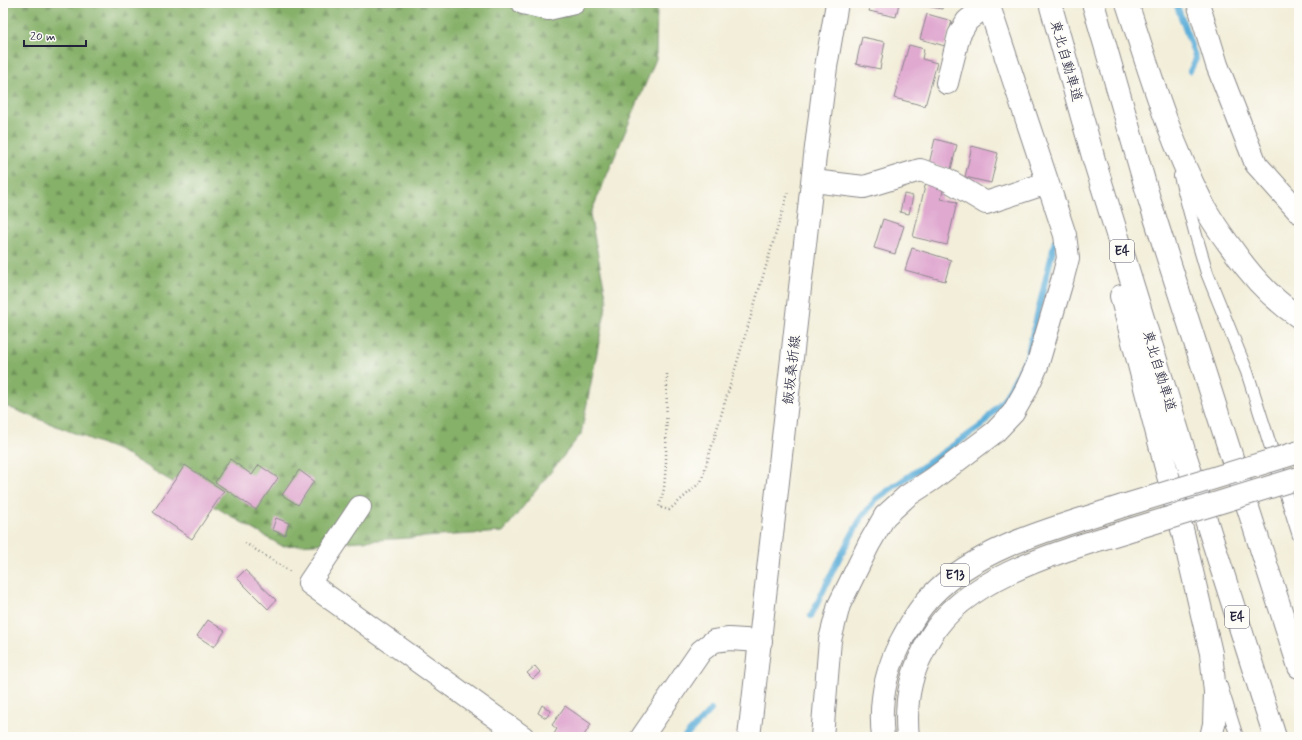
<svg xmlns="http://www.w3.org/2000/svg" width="1302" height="740" font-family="Mynerve,'Klee One',sans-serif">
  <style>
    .forest { fill: url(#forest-firs); stroke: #546a52 }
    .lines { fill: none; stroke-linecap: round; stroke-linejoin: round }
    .stream { stroke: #5eafd9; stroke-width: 6 }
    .building { fill: #e0a9d0 }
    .lane-casing { stroke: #8a888a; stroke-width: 14 }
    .street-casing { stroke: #8a888a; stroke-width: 24 }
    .secondary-casing { stroke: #8a888a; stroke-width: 24 }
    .highway-casing { stroke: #8a888a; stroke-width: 24 }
    .path { stroke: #8a888a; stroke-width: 2.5; stroke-dasharray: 1 3; stroke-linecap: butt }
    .lane { stroke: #fff; stroke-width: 12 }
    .street { stroke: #fff; stroke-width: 22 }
    .secondary { stroke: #fff; stroke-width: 22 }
    .highway { stroke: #fff; stroke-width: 22 }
    .highway-bridge-casing { stroke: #8a888a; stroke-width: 24; stroke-linecap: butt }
    .highway-bridge { stroke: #fff; stroke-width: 22 }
    .labels { text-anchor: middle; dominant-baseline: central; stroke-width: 4; stroke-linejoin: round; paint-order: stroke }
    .shield { fill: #fdfcf7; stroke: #646373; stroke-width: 1 }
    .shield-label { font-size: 13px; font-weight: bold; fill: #22223b }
    .street-label { font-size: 14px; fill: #22223b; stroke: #fdfcf7 }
  </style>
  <defs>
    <pattern id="forest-firs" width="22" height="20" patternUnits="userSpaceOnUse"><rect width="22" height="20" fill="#86b169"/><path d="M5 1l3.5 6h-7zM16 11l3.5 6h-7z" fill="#6d9058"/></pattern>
  </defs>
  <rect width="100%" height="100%" fill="#fdfcf7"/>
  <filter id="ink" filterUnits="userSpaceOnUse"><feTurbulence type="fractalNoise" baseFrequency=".025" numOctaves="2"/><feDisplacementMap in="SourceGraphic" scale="8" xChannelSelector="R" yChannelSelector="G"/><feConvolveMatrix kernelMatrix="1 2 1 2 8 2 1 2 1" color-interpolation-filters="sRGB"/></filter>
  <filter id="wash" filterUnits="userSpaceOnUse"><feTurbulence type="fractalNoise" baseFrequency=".012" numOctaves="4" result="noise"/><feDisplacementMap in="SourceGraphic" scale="16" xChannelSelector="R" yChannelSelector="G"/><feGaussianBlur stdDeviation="0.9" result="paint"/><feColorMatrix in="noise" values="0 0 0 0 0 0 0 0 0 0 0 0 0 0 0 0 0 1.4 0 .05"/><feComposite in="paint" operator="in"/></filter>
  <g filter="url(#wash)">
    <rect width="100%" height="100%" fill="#f2eed9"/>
    <path class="forest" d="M3,3H657L656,59L590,215L607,301L581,434L503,532L282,546L120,451L3,405Z"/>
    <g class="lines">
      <path class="stream" d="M1176,3L1196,59L1190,71
        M811,616L836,564L860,520L876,499L981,426L1005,398L1027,357L1055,241
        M685,737L711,710"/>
    </g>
    <g id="blocks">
      <path class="building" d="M871,3H899L896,17L869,11Z
        M921,3H943L942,9L921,5Z
        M927,14L952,21L945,46L920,39Z
        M862,37L885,42L880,69L856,64Z
        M909,45L924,49L922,59L937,63L925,106L894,98Z
        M935,139L957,145L951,169L929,164Z
        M972,146L998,153L991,183L965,177Z
        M926,182L944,187L941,199L957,202L947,245L913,237Z
        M904,194L913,196L909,214L900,212Z
        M883,219L904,226L895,254L874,248Z
        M912,248L951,260L945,281L905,270Z
        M230,459L252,475L259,465L278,478L256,510L215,482Z
        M185,465L224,491L192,539L153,512Z
        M299,470L314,481L298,505L282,495Z
        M276,518L289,523L285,535L272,530Z
        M245,570L276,600L268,609L237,578Z
        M208,620L225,631L214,647L197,636Z
        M535,666L540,672L533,679L527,673Z
        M542,705L551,711L546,718L538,713Z
        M565,706L591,724L583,737H552L557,729L552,725Z"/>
    </g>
  </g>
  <g filter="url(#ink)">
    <use href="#blocks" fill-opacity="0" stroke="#8a888a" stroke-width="1"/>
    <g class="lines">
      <g class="lane-casing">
        <path id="lane" d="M1180,176L1195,232L1207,273L1247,372L1299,536
          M1221,686L1237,737"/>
      </g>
      <g class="street-casing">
        <path id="street" d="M523,3L548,9L574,3
          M1198,3L1217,65L1256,164L1299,212
          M947,83L959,35L967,21L988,4
          M813,181L864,187L920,170L946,179L986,203L1047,183
          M360,507L309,583L523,737
          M642,737L701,651L714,641L729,639L761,641
          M822,737L830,640L839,605L869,544L885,516L907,496L933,479L995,432L1013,413L1026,390L1037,366L1062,281L1068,258L1065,235L988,3"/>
      </g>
      <g class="secondary-casing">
        <path id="secondary" d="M749,737L816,147L826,67L837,3"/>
      </g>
      <g class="highway-casing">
        <path id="highway" d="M1050,3L1094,160L1186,457L1275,737
          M1093,3L1150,202L1299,667
          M1127,3C1149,70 1169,139 1202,202C1210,219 1222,235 1233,250C1251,276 1273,300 1299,317
          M1121,296L1183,533L1211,653L1215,692L1214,724L1211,737
          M883,737C879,704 885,673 900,643C909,626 918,609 932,595C980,545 1062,526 1126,505
          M908,737C905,708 909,678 923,652C925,646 928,641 931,636C968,574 1068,550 1133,529"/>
      </g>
      <path class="path" d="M667,374L666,463L664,489L659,507L669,510L701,482L788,193
        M245,543L291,572"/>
      <use href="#lane" class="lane"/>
      <use href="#street" class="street"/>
      <use href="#secondary" class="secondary"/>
      <use href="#highway" class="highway"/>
      <g class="highway-bridge-casing">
        <path id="highway-bridge" d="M1126,505L1299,452
          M1133,529L1299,478"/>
      </g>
      <use href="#highway-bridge" class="highway-bridge"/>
    </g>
  </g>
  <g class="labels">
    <g class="shield">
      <rect x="1110" y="240" width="24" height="22" rx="3"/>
      <rect x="941" y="564" width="28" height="22" rx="3"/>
      <rect x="1225" y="606" width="24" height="22" rx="3"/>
    </g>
    <g class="shield-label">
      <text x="1122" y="251">E4</text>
      <text x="955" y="575">E13</text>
      <text x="1237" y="617">E4</text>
    </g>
    <g class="street-label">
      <text transform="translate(1066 61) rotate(74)">東北自動車道</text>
      <text transform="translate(792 370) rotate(-84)">飯坂桑折線</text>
      <text transform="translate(1159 371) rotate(73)">東北自動車道</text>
    </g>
  </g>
  <rect width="1302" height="740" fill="none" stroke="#fdfcf7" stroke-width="16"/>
  <path d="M24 40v6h62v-6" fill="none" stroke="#22223b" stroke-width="2"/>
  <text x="30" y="40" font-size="12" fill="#22223b" stroke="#fdfcf7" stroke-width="3" paint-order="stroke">20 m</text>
</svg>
